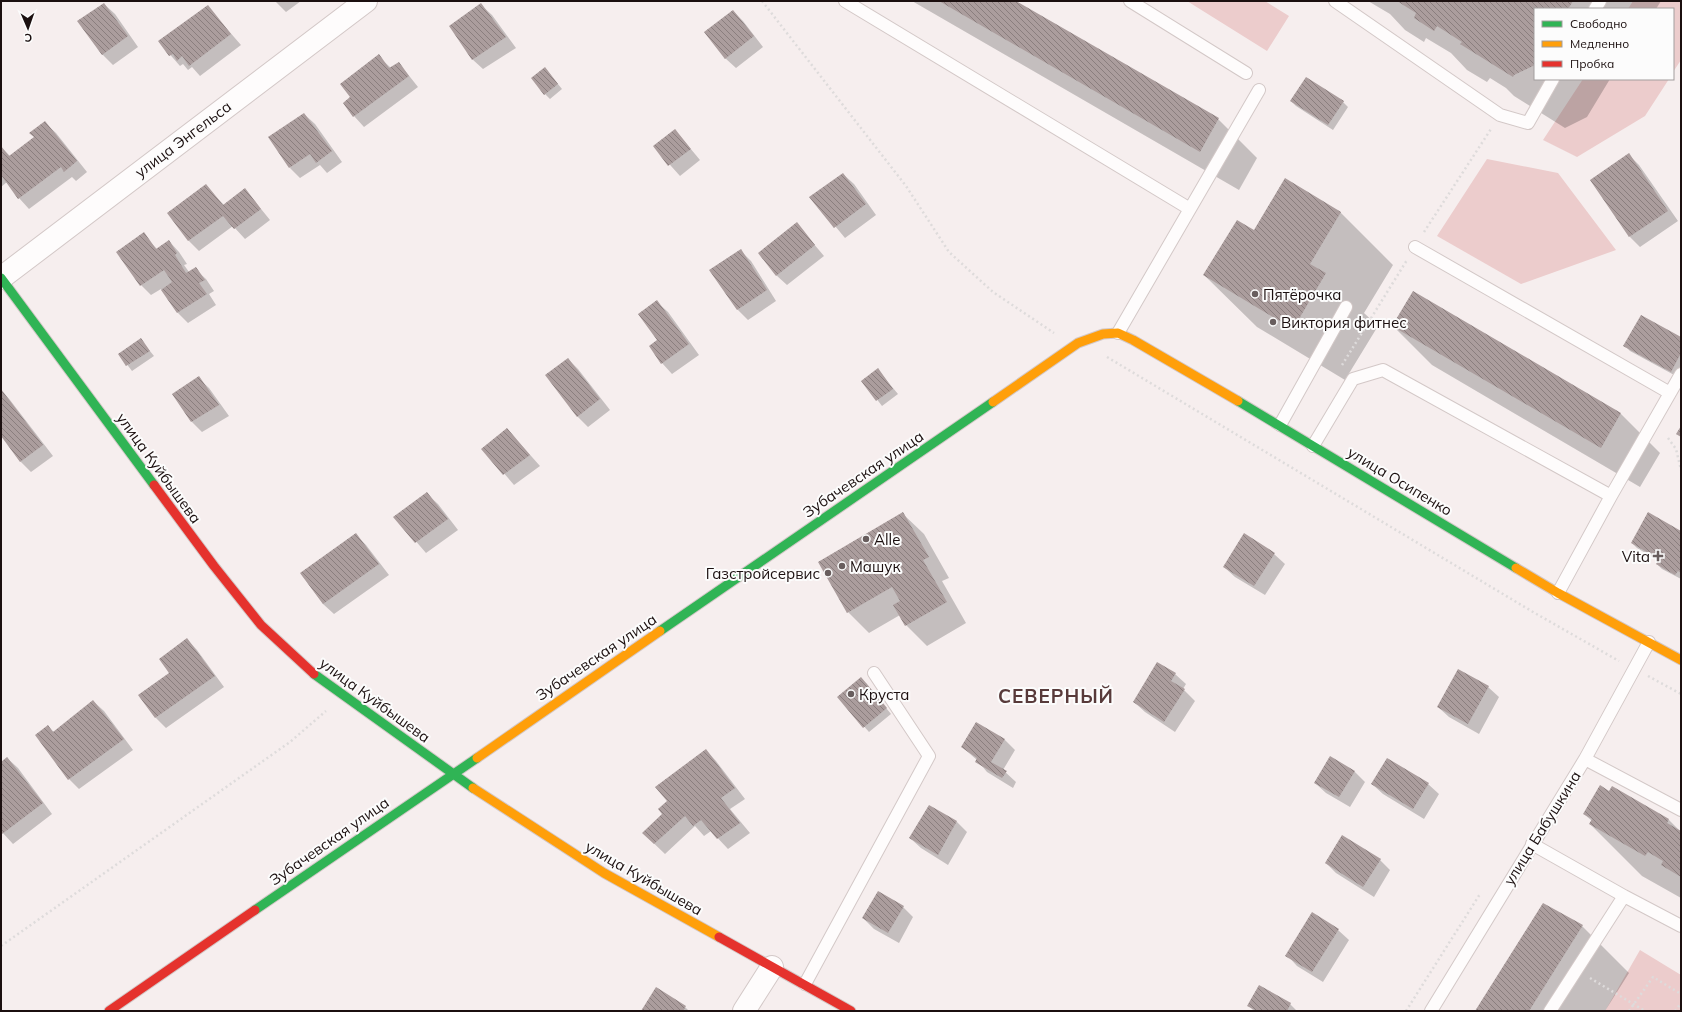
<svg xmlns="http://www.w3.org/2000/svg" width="1682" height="1012" font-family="Mulish,sans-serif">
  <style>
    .green { fill: #eccccc }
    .shadow { fill: #0003 }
    .building { fill: url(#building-back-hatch) }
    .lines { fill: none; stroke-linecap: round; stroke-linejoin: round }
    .lane-casing { stroke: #d3c8c7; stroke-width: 14 }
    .street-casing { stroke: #d3c8c7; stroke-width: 24 }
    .fast-casing { stroke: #d3c8c7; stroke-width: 11 }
    .slow-casing { stroke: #d3c8c7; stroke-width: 11 }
    .jam-casing { stroke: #d3c8c7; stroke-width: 11 }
    .path { stroke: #dedbdb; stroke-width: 2.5; stroke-dasharray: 2 3; stroke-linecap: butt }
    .lane { stroke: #fefcfc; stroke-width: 12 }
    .street { stroke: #fefcfc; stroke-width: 22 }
    .fast { stroke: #30b455; stroke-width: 9 }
    .slow { stroke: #ff9f0a; stroke-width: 9 }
    .jam { stroke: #e5322d; stroke-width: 9 }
    .poi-dot { fill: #685d5d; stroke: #fcfcfc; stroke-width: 1.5 }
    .labels { text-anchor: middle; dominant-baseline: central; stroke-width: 4; stroke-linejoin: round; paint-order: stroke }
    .street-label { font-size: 15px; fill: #1b0f0f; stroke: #fcfcfc }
    .poi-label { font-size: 15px; fill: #1b0f0f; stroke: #fcfcfc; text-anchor: start }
    .district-label { font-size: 19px; font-weight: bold; letter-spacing: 1px; fill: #583a3a; stroke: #fcfcfc }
  </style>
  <defs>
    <pattern id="building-back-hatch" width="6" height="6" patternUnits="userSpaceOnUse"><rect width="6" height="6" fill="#ab9d9d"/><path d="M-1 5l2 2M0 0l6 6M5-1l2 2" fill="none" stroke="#8a7e7e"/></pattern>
  </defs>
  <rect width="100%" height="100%" fill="#f6eeee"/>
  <path class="green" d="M1187,1H1265L1289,16L1267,51Z
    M1633,1H1681V60L1673,72V9H1628Z
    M1583,79H1669L1645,116L1577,157L1543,140Z
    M1487,159L1558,173L1616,250L1521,284L1437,236Z
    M1640,950L1681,975V1011H1605Z"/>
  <path class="shadow" d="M275,1H301L286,12Z
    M912,1H1014L1218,119L1257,158L1239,190Z
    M1368,1H1661L1656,9H1535V79H1610L1587,117L1565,128L1514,96L1506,88L1490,78L1487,82L1467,70L1451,53L1426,38L1424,42L1405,30L1390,14Z
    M104,4L115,14L138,47L113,65L103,55L79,22Z
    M481,5L492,15L516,48L483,69L472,59Z
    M207,6L241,45L200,76L192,67L188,70L183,64L180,66L159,42Z
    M733,11L743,21L763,47L736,68L725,58Z
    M378,56L391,68L399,63L418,87L364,127L354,116L352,98Z
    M545,68L562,89L550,99L545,94Z
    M1291,101L1343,102L1348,107L1333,130L1296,106Z
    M304,114L315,124L342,162L327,173L320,165L300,178L290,168Z
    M45,123L56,133L87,172L76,181L72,177L29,209L19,198L7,182L1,187V147L10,156L35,138Z
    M675,130L700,160L680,176L654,147Z
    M1629,155L1639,165L1678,221L1640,247L1630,237Z
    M843,174L854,184L876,215L845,238L811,197Z
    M1285,179L1341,213L1393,265L1364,313L1378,326L1345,380L1257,327L1204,275L1254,231Z
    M206,186L224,205L245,189L270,220L245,239L233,226L199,251L189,241L169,213Z
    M797,224L824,256L787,285L776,275Z
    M143,234L157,249L169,241L179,252L187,264L184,265L189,272L195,269L206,279L214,291L209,294L216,305L188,323L178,313L161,289L151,295L141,285Z
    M741,251L751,261L776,301L748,320L737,309Z
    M1413,293L1621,414L1660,453L1640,487L1432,365L1393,326Z
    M657,302L668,312L699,355L672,374L662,363Z
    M1681,338V367L1676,376L1630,351L1625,346Z
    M141,340L154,356L132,371L119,354Z
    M568,359L578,369L610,410L588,427L577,416Z
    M878,370L898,394L882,406L863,381Z
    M198,378L209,388L229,416L202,432L192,422L173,394Z
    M1,390L10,400L53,456L31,472L20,461L1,435Z
    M507,429L540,466L514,485L483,449Z
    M427,494L438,504L458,530L426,553L395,517Z
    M903,514L924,534L949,578L942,581L966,623L927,646L906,625L900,615L869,633L848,612Z
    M1681,532V579L1662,569L1657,564L1659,561L1637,548L1632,543Z
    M355,534L366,545L389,575L334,614L323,604L301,574Z
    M1274,554L1285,564L1265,595L1235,577L1224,567Z
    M187,639L197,650L224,687L166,728L156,718L139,695L171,674Z
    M1158,663L1175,674L1186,684L1183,689L1195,701L1175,732L1145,712L1134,702Z
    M866,683L891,714L869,732L838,697Z
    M1488,687L1499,697L1479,734L1449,717L1438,707Z
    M93,701L104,711L133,750L79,789L69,779L48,727L54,732Z
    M1004,739L1015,750L1003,770L1016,782L1013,788L987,772L977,760L962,747Z
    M706,750L716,761L745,799L730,809L750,833L728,849L711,831L704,836L695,826L665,854L643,833L664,814L668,801Z
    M7,758L18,768L52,814L13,844L1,831V763Z
    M1354,771L1365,782L1350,807L1326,793L1315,783Z
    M1372,784H1428L1439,794L1424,819L1383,794Z
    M1609,792L1669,820L1681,832V898L1642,876L1590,824L1592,821L1584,814Z
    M929,806L957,822L967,832L948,865L921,848L910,838Z
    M1380,860L1390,870L1374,897L1336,873L1326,863Z
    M903,907L913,917L899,943L874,929L863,918Z
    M1582,926L1629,973L1605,1011H1476Z
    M1338,930L1349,940L1323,982L1297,966L1287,955Z
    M1259,986L1290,1004L1297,1011H1254L1248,1005Z
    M657,988L685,1007L689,1011H642Z"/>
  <path class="building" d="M939,1H1016L1219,118L1200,152Z
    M1397,1H1573L1568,9H1535V65L1514,75L1513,77L1460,44L1462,42L1437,26L1434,31L1414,18L1416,13Z
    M104,3L128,36L102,55L77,21Z
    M481,3L506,37L472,60L449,26Z
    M208,5L231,34L189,66L182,56L177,61L173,54L169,56L158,41Z
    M733,10L754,36L725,59L704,32Z
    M379,54L389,68L399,62L409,76L353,117L343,103L350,97L340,84Z
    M545,67L558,84L544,95L531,78Z
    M1306,77L1344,101L1328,125L1290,101Z
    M304,113L332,151L316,163L310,154L289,168L268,137Z
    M45,121L77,161L64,172L61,167L18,199L1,175V146L9,156L34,137L29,133Z
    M675,129L691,149L668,166L653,146Z
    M1629,153L1668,211L1629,237L1590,180Z
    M843,173L866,204L834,228L809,197Z
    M1285,178L1341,212L1310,264L1326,273L1293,329L1203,275L1237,220L1254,230Z
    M206,184L223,205L245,188L261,209L234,229L223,216L188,241L167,213Z
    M797,222L815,245L776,276L758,253Z
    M144,232L156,249L169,240L177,253L175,255L186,273L196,267L205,280L199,283L207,294L177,313L161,290L172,282L164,270L140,286L116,252Z
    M741,249L767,290L737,310L709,270Z
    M1413,291L1621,413L1601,448L1392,326Z
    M657,300L689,344L661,364L649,346L657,340L638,314Z
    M1641,315L1681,337V353L1671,372L1623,346Z
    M141,338L150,351L126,366L118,354Z
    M568,358L600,399L577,417L545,375Z
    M878,368L893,389L876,401L861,381Z
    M199,376L219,405L191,422L172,394Z
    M1,389L43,445L20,462L1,436Z
    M1681,426V437L1676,434Z
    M507,428L530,455L503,475L481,449Z
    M427,492L448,519L415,543L393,517Z
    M903,512L929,557L923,560L947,602L905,626L893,605L900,601L892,587L847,613L818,562Z
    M1648,512L1681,531V573L1678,571L1675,575L1656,564L1659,559L1631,543Z
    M356,533L379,564L323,604L300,573Z
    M1244,533L1275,553L1254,586L1223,567Z
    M187,638L215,676L155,718L138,695L169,673L159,659Z
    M1157,662L1176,673L1171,681L1185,689L1164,722L1133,702Z
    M1458,669L1489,686L1468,724L1437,707Z
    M861,677L887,708L863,728L837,697Z
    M93,700L124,739L68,780L35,735L48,725L53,732Z
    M976,722L1005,739L991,762L1007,771L1002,778L975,762L977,758L961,747Z
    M706,749L735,788L721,798L740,823L717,839L701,820L693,826L685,816L654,844L642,833L662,814L658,809L667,801L655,787Z
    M1330,756L1355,771L1339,797L1314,783Z
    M7,757L43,803L2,834L1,762Z
    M1387,758L1429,783L1413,809L1371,784Z
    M1600,785L1609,791L1612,786L1669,819L1667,823L1681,831V877L1661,865L1663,861L1648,852L1645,856L1589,824L1592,819L1583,814Z
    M929,805L957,821L938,855L909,838Z
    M1342,835L1381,859L1363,887L1325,863Z
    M878,891L904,906L888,933L862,918Z
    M1543,903L1583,925L1529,1011H1475Z
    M1312,912L1339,929L1312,972L1285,956Z
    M1259,985L1291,1003L1287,1011H1257L1247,1006Z
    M656,987L686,1006L683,1011H641Z"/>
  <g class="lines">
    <g class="lane-casing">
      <path id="lane" d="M845,1L1190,209
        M1130,1L1246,73
        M1335,1L1500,115L1528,123L1553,79
        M1595,9L1600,1
        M1415,247L1670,393
        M1118,333L1259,90
        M1280,425L1346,307
        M1313,446L1353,379L1383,370L1611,496
        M1558,593L1611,496L1681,374
        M1585,759L1681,810
        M1532,844L1624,896
        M805,984L929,756L874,673
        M1431,1011L1585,759L1649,642
        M1550,1011L1624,896L1681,926"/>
    </g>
    <g class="street-casing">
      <path id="street" d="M1,278L366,1
        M744,1011L772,967"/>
    </g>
    <g class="fast-casing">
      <path id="fast" d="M1,278L154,485
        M1238,401L1516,568
        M660,631L993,402
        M314,674L473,788
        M255,910L477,758"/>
    </g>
    <g class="slow-casing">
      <path id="slow" d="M993,402L1078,343L1103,334L1118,333L1133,340L1238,401
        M1516,568L1558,593L1681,660
        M477,758L660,631
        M473,788L604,873L719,937"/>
    </g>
    <g class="jam-casing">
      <path id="jam" d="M154,485L214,566L261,625L314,674
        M719,937L851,1011
        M109,1011L255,910"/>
    </g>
    <path class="path" d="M762,1L906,186L949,252L993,292L1054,333
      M1424,232L1491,129
      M1107,357L1533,612L1619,661
      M1342,365L1407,260
      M1668,438L1676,449L1681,470
      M1648,676L1681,694
      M1,946L290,742L326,711
      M1590,978L1645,1011
      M1406,1011L1480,894
      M1629,1011L1653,977L1681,994
      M1675,1011L1681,1003"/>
    <use href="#lane" class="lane"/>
    <use href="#street" class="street"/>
    <use href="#fast" class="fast"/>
    <use href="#slow" class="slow"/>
    <use href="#jam" class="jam"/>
  </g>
  <g class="poi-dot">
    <circle cx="1255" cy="294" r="4"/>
    <circle cx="1273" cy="322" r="4"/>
    <circle cx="866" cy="539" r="4"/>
    <path d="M1656 550h4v4h4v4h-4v4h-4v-4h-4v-4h4z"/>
    <circle cx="842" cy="566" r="4"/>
    <circle cx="828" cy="573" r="4"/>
    <circle cx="851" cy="694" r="4"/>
  </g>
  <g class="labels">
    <g class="street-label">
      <text transform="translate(183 139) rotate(-37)">улица Энгельса</text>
      <text transform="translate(159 468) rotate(54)">улица Куйбышева</text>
      <text transform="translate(863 474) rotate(-34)">Зубачевская улица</text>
      <text transform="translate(1400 481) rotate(31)">улица Осипенко</text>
      <text transform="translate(596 657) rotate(-34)">Зубачевская улица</text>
      <text transform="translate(375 700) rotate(36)">улица Куйбышева</text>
      <text transform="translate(1542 828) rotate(-58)">улица Бабушкина</text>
      <text transform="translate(329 841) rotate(-35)">Зубачевская улица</text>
      <text transform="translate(644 878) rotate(30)">улица Куйбышева</text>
    </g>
    <g class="poi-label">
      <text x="1263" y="294">Пятёрочка</text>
      <text x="1281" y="322">Виктория фитнес</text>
      <text x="874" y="539">Alle</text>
      <text x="1650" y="556" text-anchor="end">Vita</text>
      <text x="850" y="566">Машук</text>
      <text x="820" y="573" text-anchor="end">Газстройсервис</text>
      <text x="859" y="694">Круста</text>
    </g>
    <g class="district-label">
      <text x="1056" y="696">СЕВЕРНЫЙ</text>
    </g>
  </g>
  <rect width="1682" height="1012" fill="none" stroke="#1b0f0f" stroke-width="4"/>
  <rect x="1534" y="8" width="140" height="72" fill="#fcfcfc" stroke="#a29d9d"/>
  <rect x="1542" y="21" width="20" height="6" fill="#30b455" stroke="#a29d9d"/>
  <text x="1570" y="28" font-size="12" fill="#1b0f0f">Свободно</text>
  <rect x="1542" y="41" width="20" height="6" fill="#ff9f0a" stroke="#a29d9d"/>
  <text x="1570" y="48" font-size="12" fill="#1b0f0f">Медленно</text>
  <rect x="1542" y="61" width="20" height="6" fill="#e5322d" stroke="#a29d9d"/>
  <text x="1570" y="68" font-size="12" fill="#1b0f0f">Пробка</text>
  <g transform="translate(28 28) rotate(178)" stroke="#fcfcfc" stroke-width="3" paint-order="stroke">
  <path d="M0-3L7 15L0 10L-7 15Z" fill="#1b0f0f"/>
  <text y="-6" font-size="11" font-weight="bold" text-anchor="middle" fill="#1b0f0f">С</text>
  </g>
</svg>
